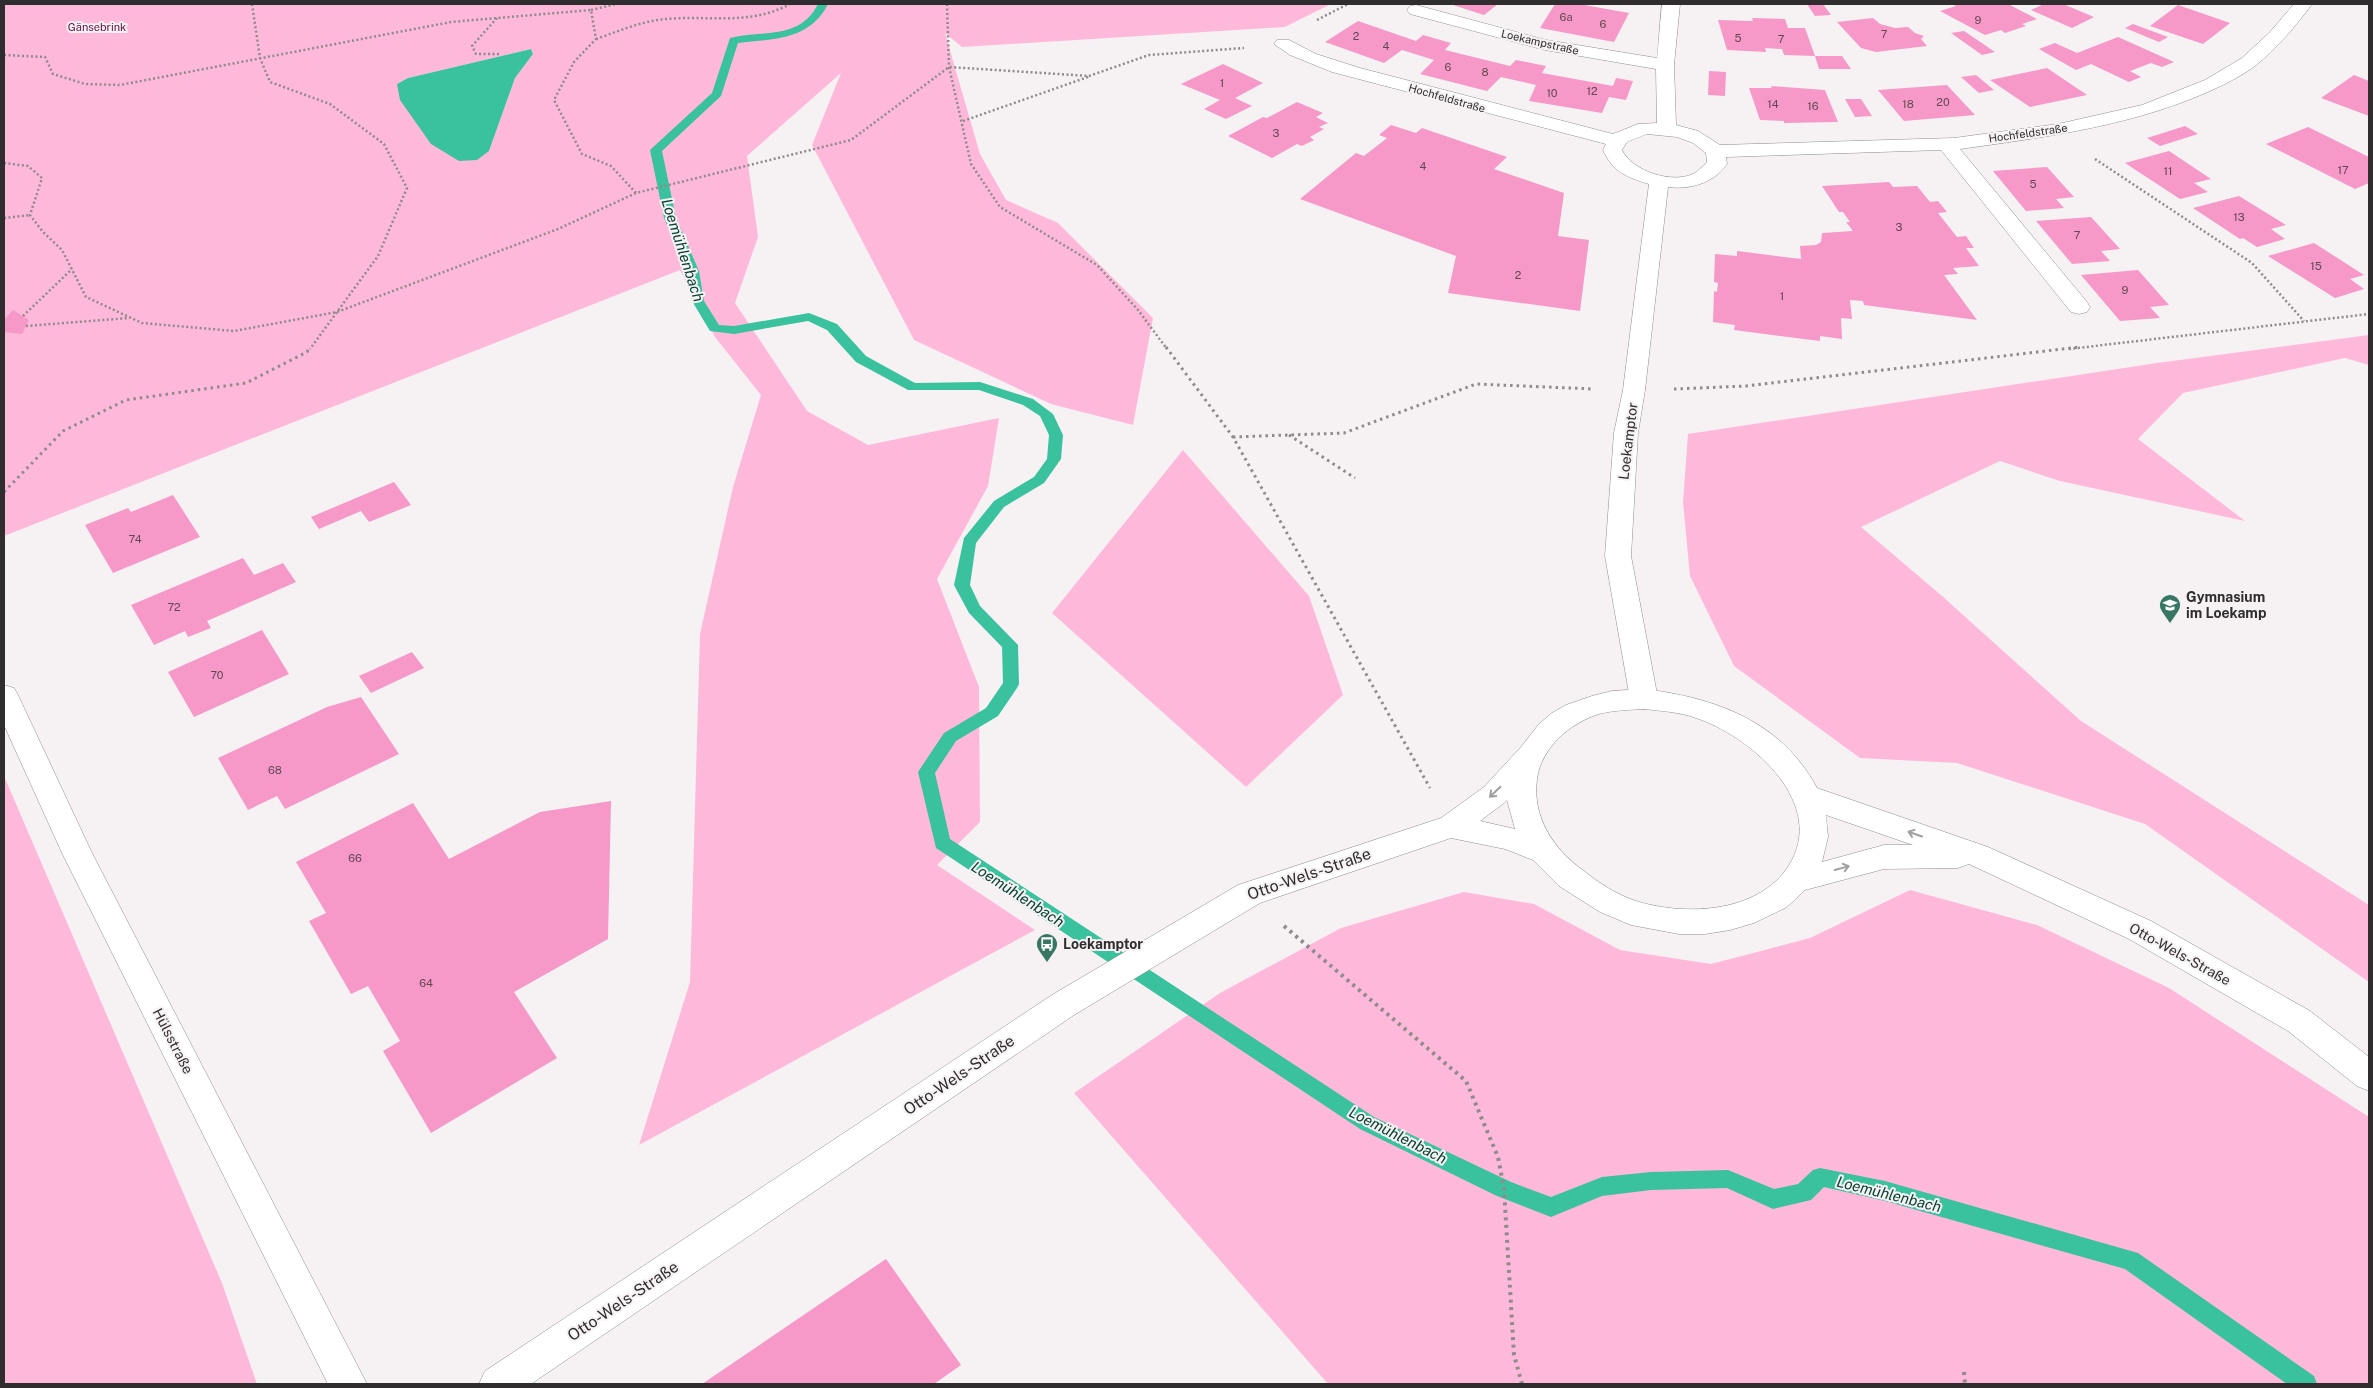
<svg xmlns="http://www.w3.org/2000/svg" width="2373" height="1388" font-family="'Public Sans',sans-serif">
  <style>
    .green { fill: #feb9da; fill-rule: evenodd }
    .water { fill: #3ac19e }
    .lines { fill: none; stroke-linecap: round; stroke-linejoin: round }
    .stream { fill: #3ac19e; fill-rule: evenodd }
    .building { fill: #f698c8 }
    .minor-casing { stroke: #918d8f; stroke-width: 1 }
    .major-casing { stroke: #918d8f; stroke-width: 1 }
    .path-far2 { stroke: #8e8b8c; stroke-width: 2.5; stroke-dasharray: 2 2.5; stroke-linecap: butt }
    .path-far1 { stroke: #8e8b8c; stroke-width: 3; stroke-dasharray: 2.5 4; stroke-linecap: butt }
    .path { stroke: #8e8b8c; stroke-width: 4; stroke-dasharray: 3 4.5; stroke-linecap: butt }
    .minor { fill: #fff; fill-rule: evenodd }
    .major { fill: #fff; fill-rule: evenodd }
    .oneway { stroke: #a1a0a1 }
    .labels { text-anchor: middle; dominant-baseline: central; stroke-width: 4; stroke-linejoin: round; paint-order: stroke }
    .number-label { font-size: 11px; fill: #614854 }
    .far-park-label { font-size: 11px; fill: #620f42; stroke: #f6f2f4 }
    .far-street-label { font-size: 11px; fill: #2f2d2e; stroke: #f6f2f4 }
    .street-label { font-size: 14px; fill: #2f2d2e; stroke: #f6f2f4 }
    .poi-label { font-size: 14px; font-weight: bold; fill: #2f2d2e; stroke: #f6f2f4; text-anchor: start }
    .water-label { font-size: 15px; font-style: italic; fill: #064233; stroke: #f6f2f4 }
    .near-street-label { font-size: 16px; fill: #2f2d2e; stroke: #f6f2f4 }
  </style>
  <rect width="100%" height="100%" fill="#f6f2f4"/>
  <path class="green" d="M4,4H1331L1285,27L962,47L945,33L980,154L1006,200L1058,223L1153,318L1133,425L1051,404L914,340L812,145L841,73L747,156L758,237L735,303L807,411L868,445L999,418L988,486L937,579L979,687L980,822L937,865L1035,930L639,1145L690,982L700,634L733,487L761,395L715,337L680,270L4,536ZM531,49L533,54L515,78L489,151L397,84L408,78Z
    M2369,335V365L2345,358L2183,393L2138,439L2245,521L2060,481L2000,461L1861,527L1942,596L2081,721L2369,905V982L2145,824L1957,763L1860,758L1734,666L1690,576L1683,502L1688,434L2157,363Z
    M1183,450L1309,596L1343,695L1246,787L1052,613Z
    M4,776L222,1283L257,1384H4Z
    M1910,890L2037,925L2169,988L2369,1117V1384H1328L1074,1093L1220,993L1341,928L1464,892L1534,904L1620,950L1711,964L1810,938Z"/>
  <path class="water" d="M531,49L533,54L515,78L489,151L477,160L459,161L431,144L400,100L397,84L408,78Z"/>
  <g class="lines">
    <path class="stream" d="M818,4H828C810,40 774,39 738,43L721,96L662,151L676,218L699,271L704,301L719,325L734,326L809,313L837,324L866,356L915,383L980,382L1033,399L1053,414L1063,435L1061,459L1044,483L1004,507L976,543L970,585L980,606L1018,645L1019,684L1017,688L998,716L956,741L935,773L950,839L1374,1117L1511,1182L1551,1197L1602,1177L1651,1172L1728,1170L1774,1189L1798,1184L1813,1170L1820,1168L1885,1181L2138,1253L2314,1376L2317,1384H2287L2125,1269L1885,1201L1824,1187L1811,1200L1773,1209L1727,1188L1651,1190L1602,1196L1551,1217L1497,1196L1360,1129L936,848L918,772L944,733L986,708L1003,683L1002,647L969,613L954,585L964,538L994,501L1034,477L1047,459L1049,435L1040,416L1023,405L979,390H908L856,362L827,330L808,321L734,334L710,331L692,301L687,271L664,218L650,150L712,93L730,38C763,30 800,40 818,4Z"/>
  </g>
  <path class="building" d="M1450,4H1498L1484,15Z
    M1555,4H1579L1629,13L1614,42L1540,28Z
    M1807,4H1823L1831,15L1815,16Z
    M1952,4H2008L2037,19L2022,24L2026,26L2005,33L2001,30L1985,35L1940,11L1956,6Z
    M2044,4H2063L2094,17L2072,28L2031,10Z
    M2178,5L2230,23L2203,44L2150,26Z
    M1752,18L1785,19L1788,28H1805L1815,56H1842L1851,69H1819L1815,56L1784,55L1782,49L1765,48L1766,52L1727,50L1718,20L1753,21Z
    M1873,18L1880,24L1895,28L1908,27L1915,33L1924,36L1921,39L1927,46L1876,52L1861,48L1837,22Z
    M1358,21L1416,41L1423,35L1451,43L1445,50L1510,66L1516,60L1546,66L1542,73L1613,86L1616,78L1633,81L1626,100L1609,97L1602,113L1529,101L1536,85L1501,77L1487,91L1420,74L1434,60L1402,50L1384,63L1325,42Z
    M2133,24L2168,37L2159,42L2125,28Z
    M1964,31L1995,52L1982,55L1951,33Z
    M2118,37L2174,62L2162,67L2151,63L2130,71L2141,77L2129,82L2091,64L2076,70L2039,49L2055,43L2077,53Z
    M1223,64L1263,83L1235,98L1252,106L1226,119L1204,109L1220,100L1181,84Z
    M2047,68L2087,95L2030,107L1990,80Z
    M1709,71L1726,72L1725,96L1708,95Z
    M1976,75L1994,90L1979,93L1961,77Z
    M2354,75L2369,81V116L2321,98Z
    M1947,85L1975,115L1904,121L1878,90Z
    M1771,86L1825,90L1838,122L1784,123V121L1760,120L1749,88H1772Z
    M1845,99H1861L1872,116L1855,117Z
    M1297,102L1323,113L1316,117L1328,123L1319,127L1324,129L1310,137L1314,140L1302,146L1297,144L1272,158L1228,136L1263,117L1267,118Z
    M1391,125L1416,133L1422,128L1507,157L1494,169L1564,193L1558,236L1589,240L1580,311L1448,293L1456,256L1300,199L1356,153L1364,156L1387,138L1379,135Z
    M2185,126L2198,134L2160,146L2147,138Z
    M2308,127L2369,157V183L2355,189L2266,144Z
    M2169,151L2211,179L2194,183L2208,192L2180,199L2125,163Z
    M2047,167L2074,197L2056,199L2064,208L2026,211L1993,171Z
    M1889,182L1893,187L1917,186L1930,202L1938,201L1947,212L1938,213L1957,237L1966,236L1974,248H1966L1979,266L1953,268L1958,274L1944,275L1977,320L1864,305L1863,301L1850,300L1852,319L1841,318L1842,339L1820,336V341L1734,330L1735,325L1713,322L1714,291L1717,292L1718,283L1714,282L1715,254L1737,256V251L1801,259L1800,246L1816,245L1821,242L1822,233L1853,231L1846,222H1850L1843,212H1839L1822,186Z
    M2239,196L2286,225L2271,229L2285,239L2257,247L2243,238L2240,239L2193,208Z
    M2091,217L2120,249L2101,251L2110,261L2072,264L2036,221Z
    M2314,243L2364,275L2350,279L2364,289L2335,298L2268,256Z
    M2138,270L2169,305L2150,307L2160,318L2120,321L2081,275Z
    M13,310L29,320L22,334L4,332V320Z
    M394,482L411,505L369,522L361,511L319,529L311,517Z
    M173,495L200,537L113,573L85,525L128,508L131,512Z
    M243,558L254,575L283,563L296,582L207,621L211,628L188,637L185,631L154,645L131,605Z
    M262,630L289,674L194,717L168,672Z
    M412,652L424,668L371,693L359,676Z
    M361,697L399,754L285,809L277,796L248,810L218,758L327,707Z
    M611,801L608,939L514,992L557,1058L431,1133L383,1051L400,1041L368,986L351,994L309,921L326,913L296,862L413,803L449,859L540,812Z
    M886,1259L961,1365L934,1384H702Z"/>
  <g class="lines">
    <g class="minor-casing">
      <path id="minor" d="M1662,4H1680L1674,65L1676,125L1698,131L1720,145L1954,138L2058,124L2142,105L2205,80L2242,58L2270,32L2294,4H2312C2296,26 2276,49 2255,66C2236,80 2213,90 2191,99C2117,128 2039,138 1960,149L2087,302L2090,307L2087,312L2079,314L2071,312L1941,150L1726,157L1727,164C1714,183 1690,190 1668,187L1645,390L1638,433L1631,556L1658,699L1654,706L1644,709L1634,706L1630,699L1605,556L1614,433L1623,390L1649,184C1626,177 1613,172 1603,150L1606,144L1332,72L1290,55L1274,44L1277,40H1289L1316,54L1360,68L1613,134L1638,124L1657,123L1656,69L1545,50L1410,14L1407,10L1410,6L1416,5L1546,40L1657,58ZM1647,134L1677,137L1693,143L1706,153L1707,162C1703,166 1699,170 1695,173C1673,185 1632,171 1622,150L1627,142Z"/>
    </g>
    <g class="major-casing">
      <path id="major" d="M4,685L14,688L18,695L92,853L367,1384H328L62,853L4,725Z
        M1644,689C1716,698 1781,721 1817,788L1988,847L2151,921L2310,1011L2369,1057V1091L2357,1086L2288,1031L2129,939L1969,864L1958,868L1884,869L1805,890L1787,907L1754,923L1730,930L1705,934H1679L1631,925L1600,912L1559,886L1533,860L1505,849L1451,838L1260,903L1074,1015L531,1384H479L485,1371L1052,995L1238,885L1441,818L1484,787L1521,747L1539,724L1552,713L1566,705L1592,696L1612,691ZM1644,709C1661,711 1680,712 1696,718C1748,735 1824,799 1792,860C1764,913 1687,917 1636,901C1617,895 1599,883 1584,871C1553,849 1532,817 1537,779C1541,748 1570,723 1599,714C1614,710 1629,710 1644,709ZM1507,800L1515,829L1480,821L1504,803ZM1826,815L1913,845H1884L1822,862L1828,837Z"/>
    </g>
    <path class="path-far2" d="M252,4L260,58L270,82L330,104L384,144L407,188L378,256L337,312L558,229L636,193L851,140L949,67L1089,76L1149,55L1244,48
      M947,4L949,67L971,164L1000,207L1097,265L1138,310L1167,349
      M591,10L616,4
      M497,18L472,46L476,54H499
      M1317,20L1348,4
      M596,39C619,31 642,21 666,19C709,15 750,26 790,4
      M4,55L45,57L53,74L85,84L120,85L451,22L591,10L596,39L574,62L554,100L582,154L611,166L636,193
      M963,121L1088,77
      M2095,159L2252,263L2304,321
      M4,163L28,166L42,178L30,215L43,232L62,250L86,297L142,323L234,331L337,312L310,349
      M4,218L30,215
      M23,316L72,269
      M26,326L129,318
      M2069,349L2369,314"/>
    <path class="path-far1" d="M1166,347L1233,437L1430,788
      M1674,389L1746,386L2080,347
      M1289,435L1355,478
      M1233,437L1344,433L1476,384L1593,389
      M4,492L63,431L126,400L246,383L307,352L310,347"/>
    <path class="path" d="M1284,926L1466,1081L1498,1157L1504,1189L1514,1355L1522,1384
      M1964,1372L1965,1384"/>
    <use href="#minor" class="minor"/>
    <use href="#major" class="major"/>
  </g>
  <defs><path id="oneway-shaft" d="M-6 0H5M1.5-3L5.5 0L1.5 3" fill="none" stroke-width="1.6" stroke-linecap="round" stroke-linejoin="round" transform="scale(1.25)"/></defs>
  <g class="oneway">
    <use href="#oneway-shaft" transform="translate(1495 792) rotate(136)"/>
    <use href="#oneway-shaft" transform="translate(1915 834) rotate(-161)"/>
    <use href="#oneway-shaft" transform="translate(1842 868) rotate(-15)"/>
  </g>
  <defs>
    <g id="school-pin" transform="scale(1.125)"><path d="M0 17L-7.5 6A9.5 9.5 0 1 1 7.5 6Z" fill="#387664" stroke="#f6f2f4"/><path d="M0-5L7-2L0 1L-7-2ZM-4 1L0 2.5L4 1V4Q0 6-4 4Z" fill="#fff"/></g>
    <g id="bus-pin" transform="scale(1.125)"><path d="M0 17L-7.5 6A9.5 9.5 0 1 1 7.5 6Z" fill="#387664" stroke="#f6f2f4"/><path d="M-5-6H5V4H4V6H2V4H-2V6H-4V4H-5ZM-3.5-4V0h7V-4ZM-3.5 1.2v1.5H-2V1.2ZM2 1.2v1.5H3.5V1.2Z" fill="#fff"/></g>
  </defs>
  <g fill-rule="evenodd">
    <use href="#school-pin" x="2170" y="605"/>
    <use href="#bus-pin" x="1047" y="944"/>
  </g>
  <g class="labels">
    <g class="number-label">
      <text x="1566" y="17">6a</text>
      <text x="1978" y="20">9</text>
      <text x="1603" y="24">6</text>
      <text x="1884" y="34">7</text>
      <text x="1356" y="36">2</text>
      <text x="1738" y="38">5</text>
      <text x="1781" y="39">7</text>
      <text x="1386" y="46">4</text>
      <text x="1448" y="67">6</text>
      <text x="1485" y="72">8</text>
      <text x="1222" y="83">1</text>
      <text x="1592" y="91">12</text>
      <text x="1552" y="93">10</text>
      <text x="1943" y="102">20</text>
      <text x="1773" y="104">14</text>
      <text x="1908" y="104">18</text>
      <text x="1813" y="106">16</text>
      <text x="1276" y="133">3</text>
      <text x="1423" y="166">4</text>
      <text x="2343" y="170">17</text>
      <text x="2168" y="171">11</text>
      <text x="2033" y="184">5</text>
      <text x="2239" y="217">13</text>
      <text x="1899" y="227">3</text>
      <text x="2077" y="235">7</text>
      <text x="2316" y="266">15</text>
      <text x="1518" y="275">2</text>
      <text x="2125" y="290">9</text>
      <text x="1782" y="296">1</text>
      <text x="135" y="539">74</text>
      <text x="174" y="607">72</text>
      <text x="217" y="675">70</text>
      <text x="275" y="770">68</text>
      <text x="355" y="858">66</text>
      <text x="426" y="983">64</text>
    </g>
    <g class="far-park-label">
      <text x="97" y="27">Gänsebrink</text>
    </g>
    <g class="far-street-label">
      <text transform="translate(1540 42) rotate(13)">Loekampstraße</text>
      <text transform="translate(1447 98) rotate(16)">Hochfeldstraße</text>
      <text transform="translate(2028 133) rotate(-8)">Hochfeldstraße</text>
    </g>
    <g class="street-label">
      <text transform="translate(1628 441) rotate(-83)">Loekamptor</text>
      <text transform="translate(2180 954) rotate(29)">Otto-Wels-Straße</text>
      <text transform="translate(173 1041) rotate(63)">Hülsstraße</text>
    </g>
    <g class="poi-label">
      <text x="2186" y="597">Gymnasium<tspan x="2186" dy="16">im Loekamp</tspan></text>
      <text x="1063" y="944">Loekamptor</text>
    </g>
    <g class="water-label">
      <text transform="translate(683 250) rotate(72)">Loemühlenbach</text>
      <text transform="translate(1018 894) rotate(33)">Loemühlenbach</text>
      <text transform="translate(1398 1135) rotate(27)">Loemühlenbach</text>
      <text transform="translate(1889 1194) rotate(14)">Loemühlenbach</text>
    </g>
    <g class="near-street-label">
      <text transform="translate(1309 874) rotate(-19)">Otto-Wels-Straße</text>
      <text transform="translate(959 1075) rotate(-34)">Otto-Wels-Straße</text>
      <text transform="translate(623 1301) rotate(-34)">Otto-Wels-Straße</text>
    </g>
  </g>
  <rect width="2373" height="1388" fill="none" stroke="#2f2d2e" stroke-width="10"/>
</svg>
